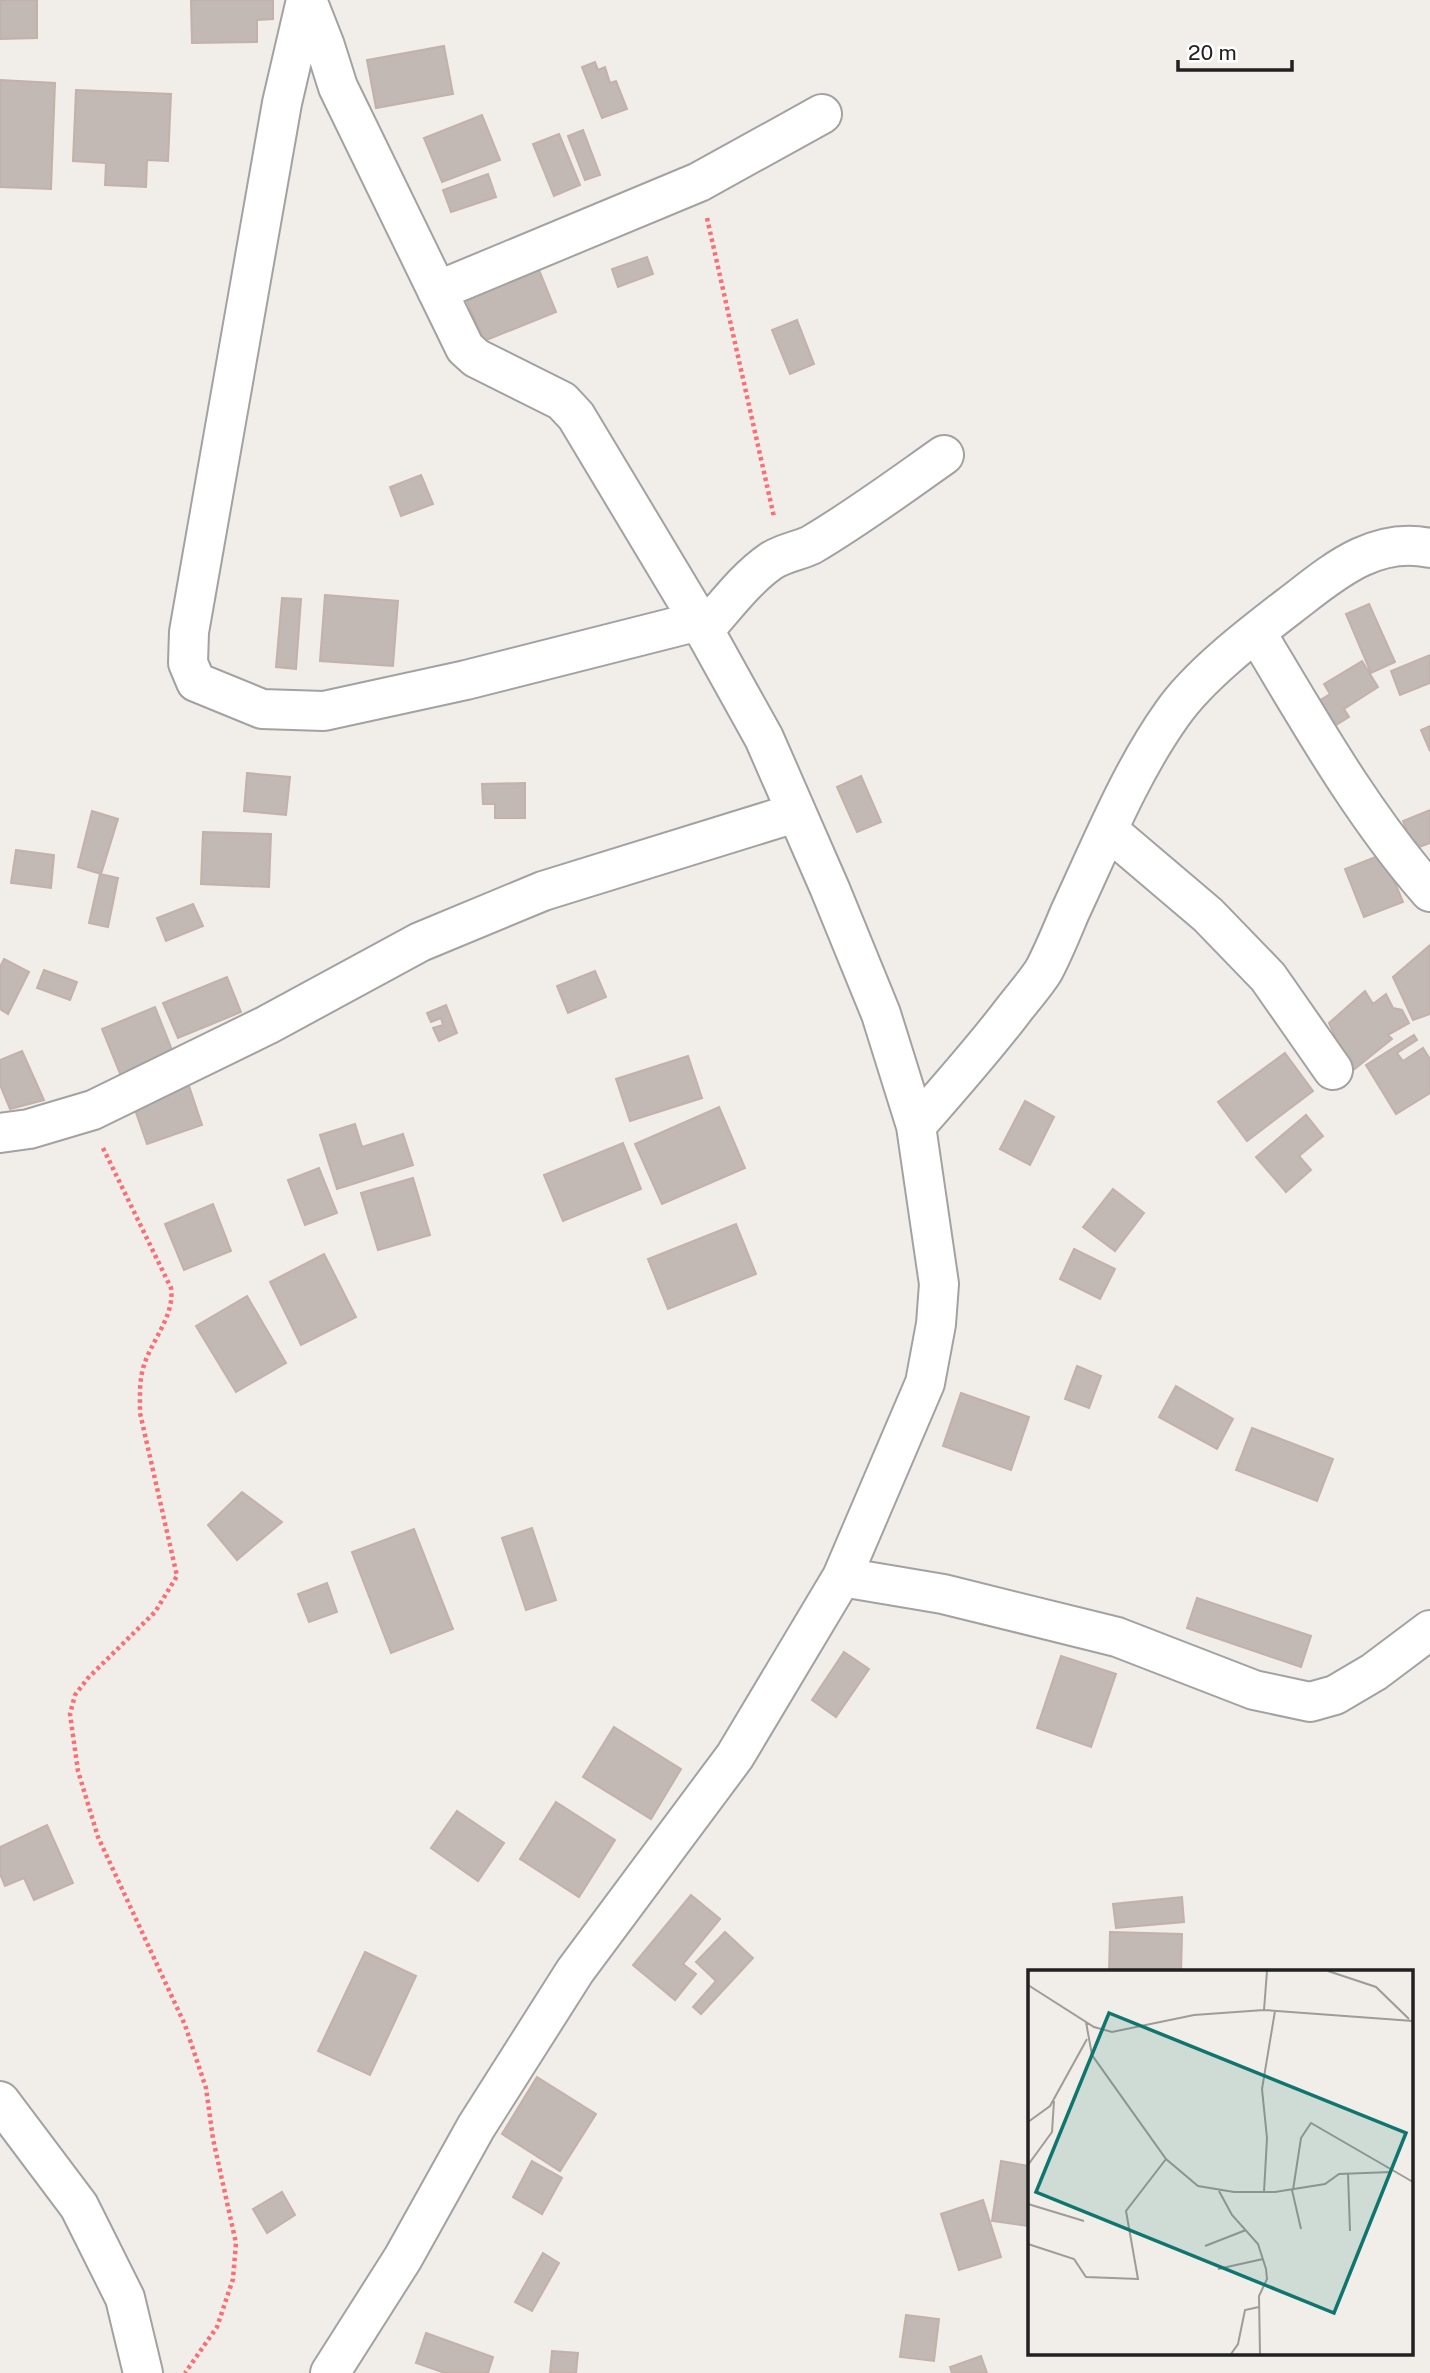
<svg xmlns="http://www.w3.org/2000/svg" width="1430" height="2373" font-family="'Public Sans',sans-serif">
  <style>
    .building { fill: #c2b8b4; stroke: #c3b1aa; stroke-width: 2 }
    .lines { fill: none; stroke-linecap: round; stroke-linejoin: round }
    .street-casing { stroke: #a2a2a2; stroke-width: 42 }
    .path { stroke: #fa6f75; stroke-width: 4.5; stroke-dasharray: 3.5 3.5; stroke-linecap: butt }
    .street { stroke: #fff; stroke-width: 38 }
    .inset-road { fill: none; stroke: #9e9b98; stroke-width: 2 }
    .view { fill: #0f766e; fill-opacity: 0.15; stroke: #0f766e; stroke-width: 3.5 }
    .inset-edge { fill: none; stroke: #212121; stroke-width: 3.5 }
  </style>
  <rect width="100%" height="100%" fill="#f1ede8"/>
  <path class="building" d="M0,0H37V38L0,39Z
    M191,0H273V19L257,20V42L192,43Z
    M444,46L453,94L376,108L367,60Z
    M595,62L598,70L605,67L610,83L616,81L627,109L602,118L582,67Z
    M0,80L55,83L51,189L0,187Z
    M76,90L171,94L168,161L147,160L146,187L105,185L106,163L73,161Z
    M482,115L500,160L442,182L424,138Z
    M583,130L600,175L585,180L568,136Z
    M559,134L580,185L554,196L533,144Z
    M488,174L496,197L451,212L443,190Z
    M647,257L653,274L618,287L612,269Z
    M537,265L556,312L484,341L464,294Z
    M797,320L814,364L790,374L772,330Z
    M421,475L433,504L401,516L390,487Z
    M325,595L398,601L393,666L320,661Z
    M282,598L301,599L296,669L276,667Z
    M1369,604L1395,662L1371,673L1346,614Z
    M1430,655V683L1400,695L1391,671Z
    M1362,661L1378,687L1344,709L1349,717L1325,732L1309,707L1330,694L1324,684Z
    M1430,726V751L1421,730Z
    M247,773L290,777L286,815L244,811Z
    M861,776L881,822L857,832L837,787Z
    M525,783V818H495V804H483L482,784Z
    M1430,810V843L1414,849L1403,821Z
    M92,811L118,819L101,874L78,867Z
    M203,832L271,834L269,887L201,884Z
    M16,850L54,855L51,888L11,883Z
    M1383,854L1403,902L1364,917L1345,869Z
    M100,874L118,878L108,927L89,923Z
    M193,904L203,926L166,941L157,918Z
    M1430,945V1014L1413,1020L1393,977Z
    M4,959L29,972L8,1014L0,1009V967Z
    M44,970L77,982L70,1000L37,988Z
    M595,971L606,997L568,1013L557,986Z
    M227,977L241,1012L178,1038L163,1003Z
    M1365,991L1373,1004L1386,994L1393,1008L1402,1010L1409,1023L1388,1035L1392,1039L1351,1072L1329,1023Z
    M446,1005L457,1033L439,1041L433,1028L443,1025L441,1018L431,1022L427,1013Z
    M155,1007L174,1055L121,1076L102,1029Z
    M1414,1035L1417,1040L1397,1053L1403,1061L1423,1048L1430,1059V1093L1396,1114L1366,1065Z
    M22,1051L44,1100L10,1109L0,1085V1060Z
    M1285,1053L1313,1091L1247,1141L1218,1102Z
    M688,1056L702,1098L630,1121L616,1079Z
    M189,1086L202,1125L147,1144L133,1104Z
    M1025,1101L1054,1117L1030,1165L1000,1149Z
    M719,1107L745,1168L662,1204L635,1144Z
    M1306,1115L1323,1136L1299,1156L1311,1170L1286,1192L1256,1157Z
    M355,1124L362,1147L403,1134L413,1165L337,1189L320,1135Z
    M623,1143L641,1189L563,1221L544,1175Z
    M319,1168L337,1213L305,1225L288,1180Z
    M413,1178L430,1235L378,1250L361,1193Z
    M1113,1189L1144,1213L1115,1251L1083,1227Z
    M213,1204L231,1251L184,1270L165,1224Z
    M736,1224L756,1274L668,1309L648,1259Z
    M1074,1249L1115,1269L1100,1299L1060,1279Z
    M324,1254L356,1317L301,1345L270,1282Z
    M247,1296L286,1363L236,1392L196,1326Z
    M1077,1366L1101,1376L1089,1408L1065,1399Z
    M1176,1386L1233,1419L1217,1449L1159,1417Z
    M961,1393L1029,1417L1011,1470L943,1446Z
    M1252,1428L1333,1459L1317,1501L1236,1470Z
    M242,1492L282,1522L237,1560L208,1525Z
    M532,1528L556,1600L526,1610L502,1538Z
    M414,1529L453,1629L391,1653L352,1552Z
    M327,1583L337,1612L309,1622L298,1594Z
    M1197,1598L1311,1636L1301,1667L1187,1628Z
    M844,1652L869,1669L836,1717L812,1700Z
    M1061,1656L1116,1674L1091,1747L1037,1728Z
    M614,1727L681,1769L651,1819L583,1777Z
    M556,1802L615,1840L579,1897L520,1859Z
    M457,1811L504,1843L478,1881L431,1848Z
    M47,1825L73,1883L34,1900L24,1878L5,1886L0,1874V1847Z
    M691,1895L720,1919L683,1964L696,1974L675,2000L633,1965Z
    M1182,1897L1184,1922L1116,1928L1113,1904Z
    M725,1932L753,1958L701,2014L693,2007L716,1981L696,1962Z
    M1110,1932L1182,1934L1181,1972H1109Z
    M365,1952L416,1976L370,2075L318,2051Z
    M537,2077L596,2114L560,2171L502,2134Z
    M532,2161L562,2178L542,2214L513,2197Z
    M1001,2161L1029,2166V2226L992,2221Z
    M282,2192L295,2215L267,2233L253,2209Z
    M983,2200L1001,2257L959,2270L941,2214Z
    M543,2253L559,2263L532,2311L515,2302Z
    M906,2315L939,2319L934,2361L900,2357Z
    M426,2333L493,2357L488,2373H445L416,2363Z
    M552,2351L578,2353L576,2373H550Z
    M981,2356L987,2373H952L950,2367Z"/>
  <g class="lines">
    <g class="street-casing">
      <path id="street" d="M306,0L282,103L189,632L188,663L196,682L262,709L324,711L466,680L699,621
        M307,0L325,46L338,87L465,348L476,358L562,401L576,416L699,621L764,738L830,889L881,1014L916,1126L939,1284L936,1324L925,1383L842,1577L735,1756L575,1971L476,2127L403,2258L330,2373
        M437,291L699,182L822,114
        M704,630C725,607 745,579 771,561C783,553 798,551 811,545C857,518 900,486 944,455
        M1256,632C1310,722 1361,813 1430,892
        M1108,830L1208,915L1268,977L1333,1070
        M916,1126C950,1087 984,1049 1015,1008C1025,995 1036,983 1044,970C1054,951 1062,931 1070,912C1101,846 1130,773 1172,714C1201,672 1261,628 1301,597C1339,567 1379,537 1430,548
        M0,1133L29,1129L93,1110L267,1025L420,942L543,891L795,813
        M842,1577L943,1594L1117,1637L1254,1690L1310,1702L1335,1695L1374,1672L1430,1630
        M0,2101L79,2206L125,2298L143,2373"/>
    </g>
    <path class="path" d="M707,218L774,517
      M103,1148L171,1288C175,1315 152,1340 144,1365C139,1380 140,1397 140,1413L177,1576L155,1612L88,1678L75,1695L70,1714L78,1771L98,1837L185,2025L206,2088L213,2139L236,2243L233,2279L217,2327L185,2373"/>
    <use href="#street" class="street"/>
  </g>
  <g transform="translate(1028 1970)">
    <rect width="385" height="385" fill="#f1ede8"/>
    <path class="inset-road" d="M300,1L348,17L381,49M0,15L66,57L84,62L166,45L236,40L385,51M236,40L239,1M58,52L64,85L138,189L170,216L206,222H247L297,214L311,204L363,202M0,152L22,136L59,69M0,195L24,162L26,131M320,203L322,261M264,220L273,259M265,220L273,168L283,153L385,212M191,221L204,245L230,274L238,299L239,309L231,326L232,384M236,222L239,168L234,119L247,41M0,234L56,251M0,274L46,289L58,307L110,309L98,241L138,189M177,276L218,260M190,299L235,289M203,384L210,374L217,340L231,337"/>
    <path class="view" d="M81,43L378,163L306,343L8,222Z"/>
    <rect width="385" height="385" class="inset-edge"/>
  </g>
  <path d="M1178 60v10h114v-10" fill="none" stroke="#212121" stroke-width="3.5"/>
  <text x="1188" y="60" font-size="21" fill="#212121" stroke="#ffffff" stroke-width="5" paint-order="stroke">20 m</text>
</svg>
